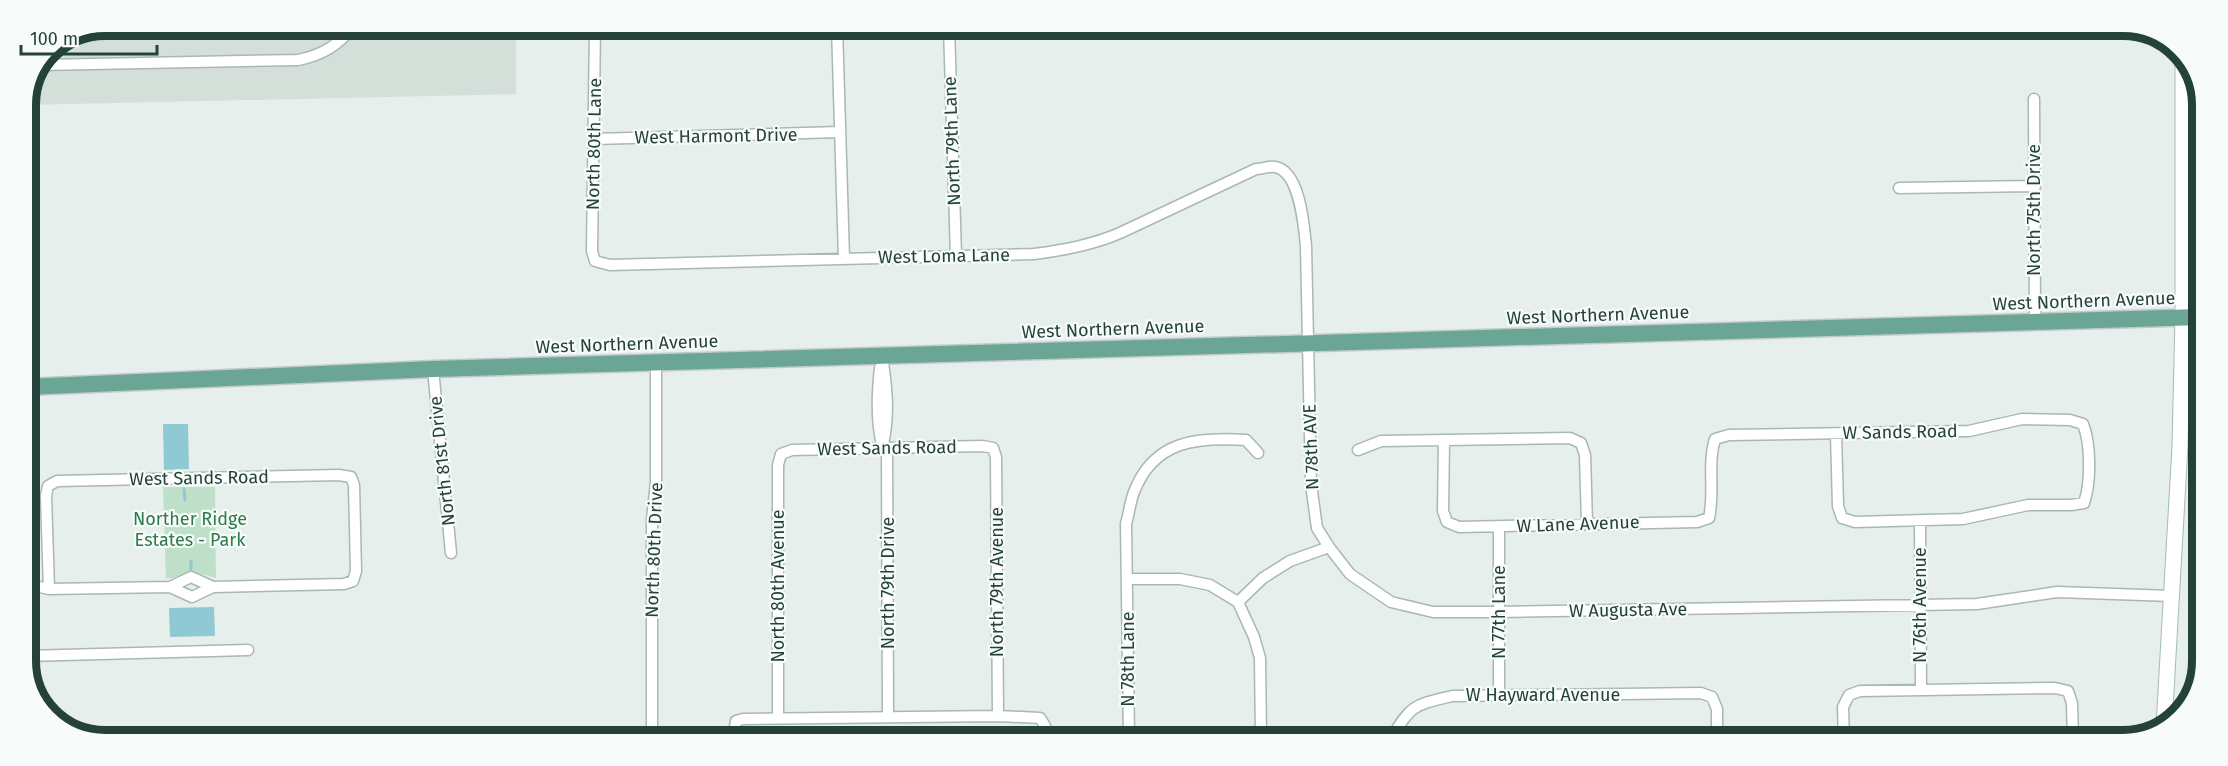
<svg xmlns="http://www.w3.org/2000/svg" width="2228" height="766" font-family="'Fira Sans',sans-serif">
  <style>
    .built { fill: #d4dfda }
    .green { fill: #bfe0c8 }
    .water { fill: #8ec9d4 }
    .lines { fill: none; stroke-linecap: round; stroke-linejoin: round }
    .stream { stroke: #8ec9d4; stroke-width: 3 }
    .street-casing { stroke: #a8b8b2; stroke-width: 13 }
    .secondary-casing { stroke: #a4bbb3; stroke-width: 17 }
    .primary-casing { stroke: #c2cac8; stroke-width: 19 }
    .street { stroke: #fff; stroke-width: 10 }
    .secondary { stroke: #fff; stroke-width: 15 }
    .primary { stroke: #6aa596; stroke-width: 16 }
    .labels { text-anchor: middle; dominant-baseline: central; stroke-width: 4.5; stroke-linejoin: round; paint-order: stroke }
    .street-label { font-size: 18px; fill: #24423a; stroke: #f7fbf9 }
    .park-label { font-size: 18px; fill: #2d7a4b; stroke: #f7fbf9 }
    .rim { fill: none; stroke: #24423a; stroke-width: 8 }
  </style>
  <rect width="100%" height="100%" fill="#e6efeb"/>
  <path class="built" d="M105,26H516V94L26,105V101L49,49Z
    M2198,90L2202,100L2201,294L2199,283Z"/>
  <path class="green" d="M163,487H215L216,578L191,571L173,578H166Z"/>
  <path class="water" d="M163,424H188L189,469L164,470Z
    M214,607L215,636L170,637L169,608Z
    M26,609L35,611L36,632L33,638L26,641Z"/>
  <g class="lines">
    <path class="stream" d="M184,489L185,500
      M191,561V569"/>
    <g class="street-casing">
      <path id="street" d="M595,26L592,251L595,261L610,265L1034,254C1064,250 1092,245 1120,233L1256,169C1262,169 1269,166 1275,167C1300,171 1304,226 1306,246L1311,484L1317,528L1329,547L1350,574L1391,602L1433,612H1498L1977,604L2057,592L2172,596
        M837,27L844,258
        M949,27L956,256
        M42,65L298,60C323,55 338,45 354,26
        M2034,99L2035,321
        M594,139L839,132
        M1899,188L2035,186
        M882,356C887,388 890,417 882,448
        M880,368C877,394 876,420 882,445
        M433,369L451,553
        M1444,441L1443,511L1447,522L1459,527L1697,522L1709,518C1715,492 1707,464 1715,439L1729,435L1969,431L2022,419L2070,420L2083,424C2091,444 2091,483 2084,503L2071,505H2028L1963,519L1855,522L1842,518L1838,506L1836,434
        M887,448L888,717
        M1358,450L1381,441L1570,438L1581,443L1585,455L1587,523
        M1920,521L1921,689
        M1499,527V696
        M1128,579H1180L1210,585L1238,602
        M26,584L49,589L170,587L192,597L213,587L344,584L353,581L356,571L354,485L351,477L339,475L57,481L48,486L46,496L49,589
        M170,587L191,577L213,587
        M1238,602L1254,637L1260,658L1261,739
        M1238,602L1263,578L1290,561L1329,547
        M26,656L248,650
        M778,718V465L781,454L792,450L983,446L993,448L996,457L998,716
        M652,738V519L656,482V363
        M733,738L736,721L743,719L998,716L1040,718L1045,726V738
        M1129,738L1126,524C1129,514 1130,502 1134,492C1154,440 1197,437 1246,440L1258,453
        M1391,739C1411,704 1415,705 1452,696L1701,693L1712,697L1717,709V740
        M1844,740L1843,707L1849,695L1860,691L2055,688L2068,691L2072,703L2073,740"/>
    </g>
    <g class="secondary-casing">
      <path id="secondary" d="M2164,726L2180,446L2183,317V54"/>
    </g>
    <g class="primary-casing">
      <path id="primary" d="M26,387L433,369L2201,317"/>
    </g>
    <use href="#street" class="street"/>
    <use href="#secondary" class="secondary"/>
    <use href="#primary" class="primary"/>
  </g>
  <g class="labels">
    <g class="street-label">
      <text transform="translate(716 136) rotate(-1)">West Harmont Drive</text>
      <text transform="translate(952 141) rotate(-92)">North 79th Lane</text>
      <text transform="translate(594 144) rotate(-89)">North 80th Lane</text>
      <text transform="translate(2034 210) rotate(-90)">North 75th Drive</text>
      <text transform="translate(944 256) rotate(-1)">West Loma Lane</text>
      <text transform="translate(2084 301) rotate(-2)">West Northern Avenue</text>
      <text transform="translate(1598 315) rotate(-2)">West Northern Avenue</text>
      <text transform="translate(1113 329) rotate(-2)">West Northern Avenue</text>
      <text transform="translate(627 344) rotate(-2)">West Northern Avenue</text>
      <text transform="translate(1900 432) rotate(-1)">W Sands Road</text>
      <text transform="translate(1311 447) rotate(-92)">N 78th AVE</text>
      <text transform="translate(887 448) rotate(-1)">West Sands Road</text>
      <text transform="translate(442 461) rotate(-96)">North 81st Drive</text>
      <text transform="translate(199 478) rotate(-1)">West Sands Road</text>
      <text transform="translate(1578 524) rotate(-2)">W Lane Avenue</text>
      <text transform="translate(654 550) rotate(-88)">North 80th Drive</text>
      <text transform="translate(997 582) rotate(-90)">North 79th Avenue</text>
      <text transform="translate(888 583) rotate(-90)">North 79th Drive</text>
      <text transform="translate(778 586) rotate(-90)">North 80th Avenue</text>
      <text transform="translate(1920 605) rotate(-90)">N 76th Avenue</text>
      <text transform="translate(1628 610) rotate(-1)">W Augusta Ave</text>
      <text transform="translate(1499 612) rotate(-90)">N 77th Lane</text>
      <text transform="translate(1128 659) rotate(-90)">N 78th Lane</text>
      <text x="1543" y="695">W Hayward Avenue</text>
    </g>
    <g class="park-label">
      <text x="190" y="519">Norther Ridge<tspan x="190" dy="21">Estates - Park</tspan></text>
    </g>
  </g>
  <path d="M0 0H2228V766H0ZM105 36H2123A69 69 0 0 1 2192 105V661A69 69 0 0 1 2123 730H105A69 69 0 0 1 36 661V105A69 69 0 0 1 105 36Z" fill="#f7fbf9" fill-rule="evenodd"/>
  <path class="rim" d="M105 36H2123A69 69 0 0 1 2192 105V661A69 69 0 0 1 2123 730H105A69 69 0 0 1 36 661V105A69 69 0 0 1 105 36Z"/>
  <path d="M21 45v9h136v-9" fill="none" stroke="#24423a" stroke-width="3"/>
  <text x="30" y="45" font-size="18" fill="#24423a" stroke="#f7fbf9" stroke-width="4.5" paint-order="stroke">100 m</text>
</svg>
